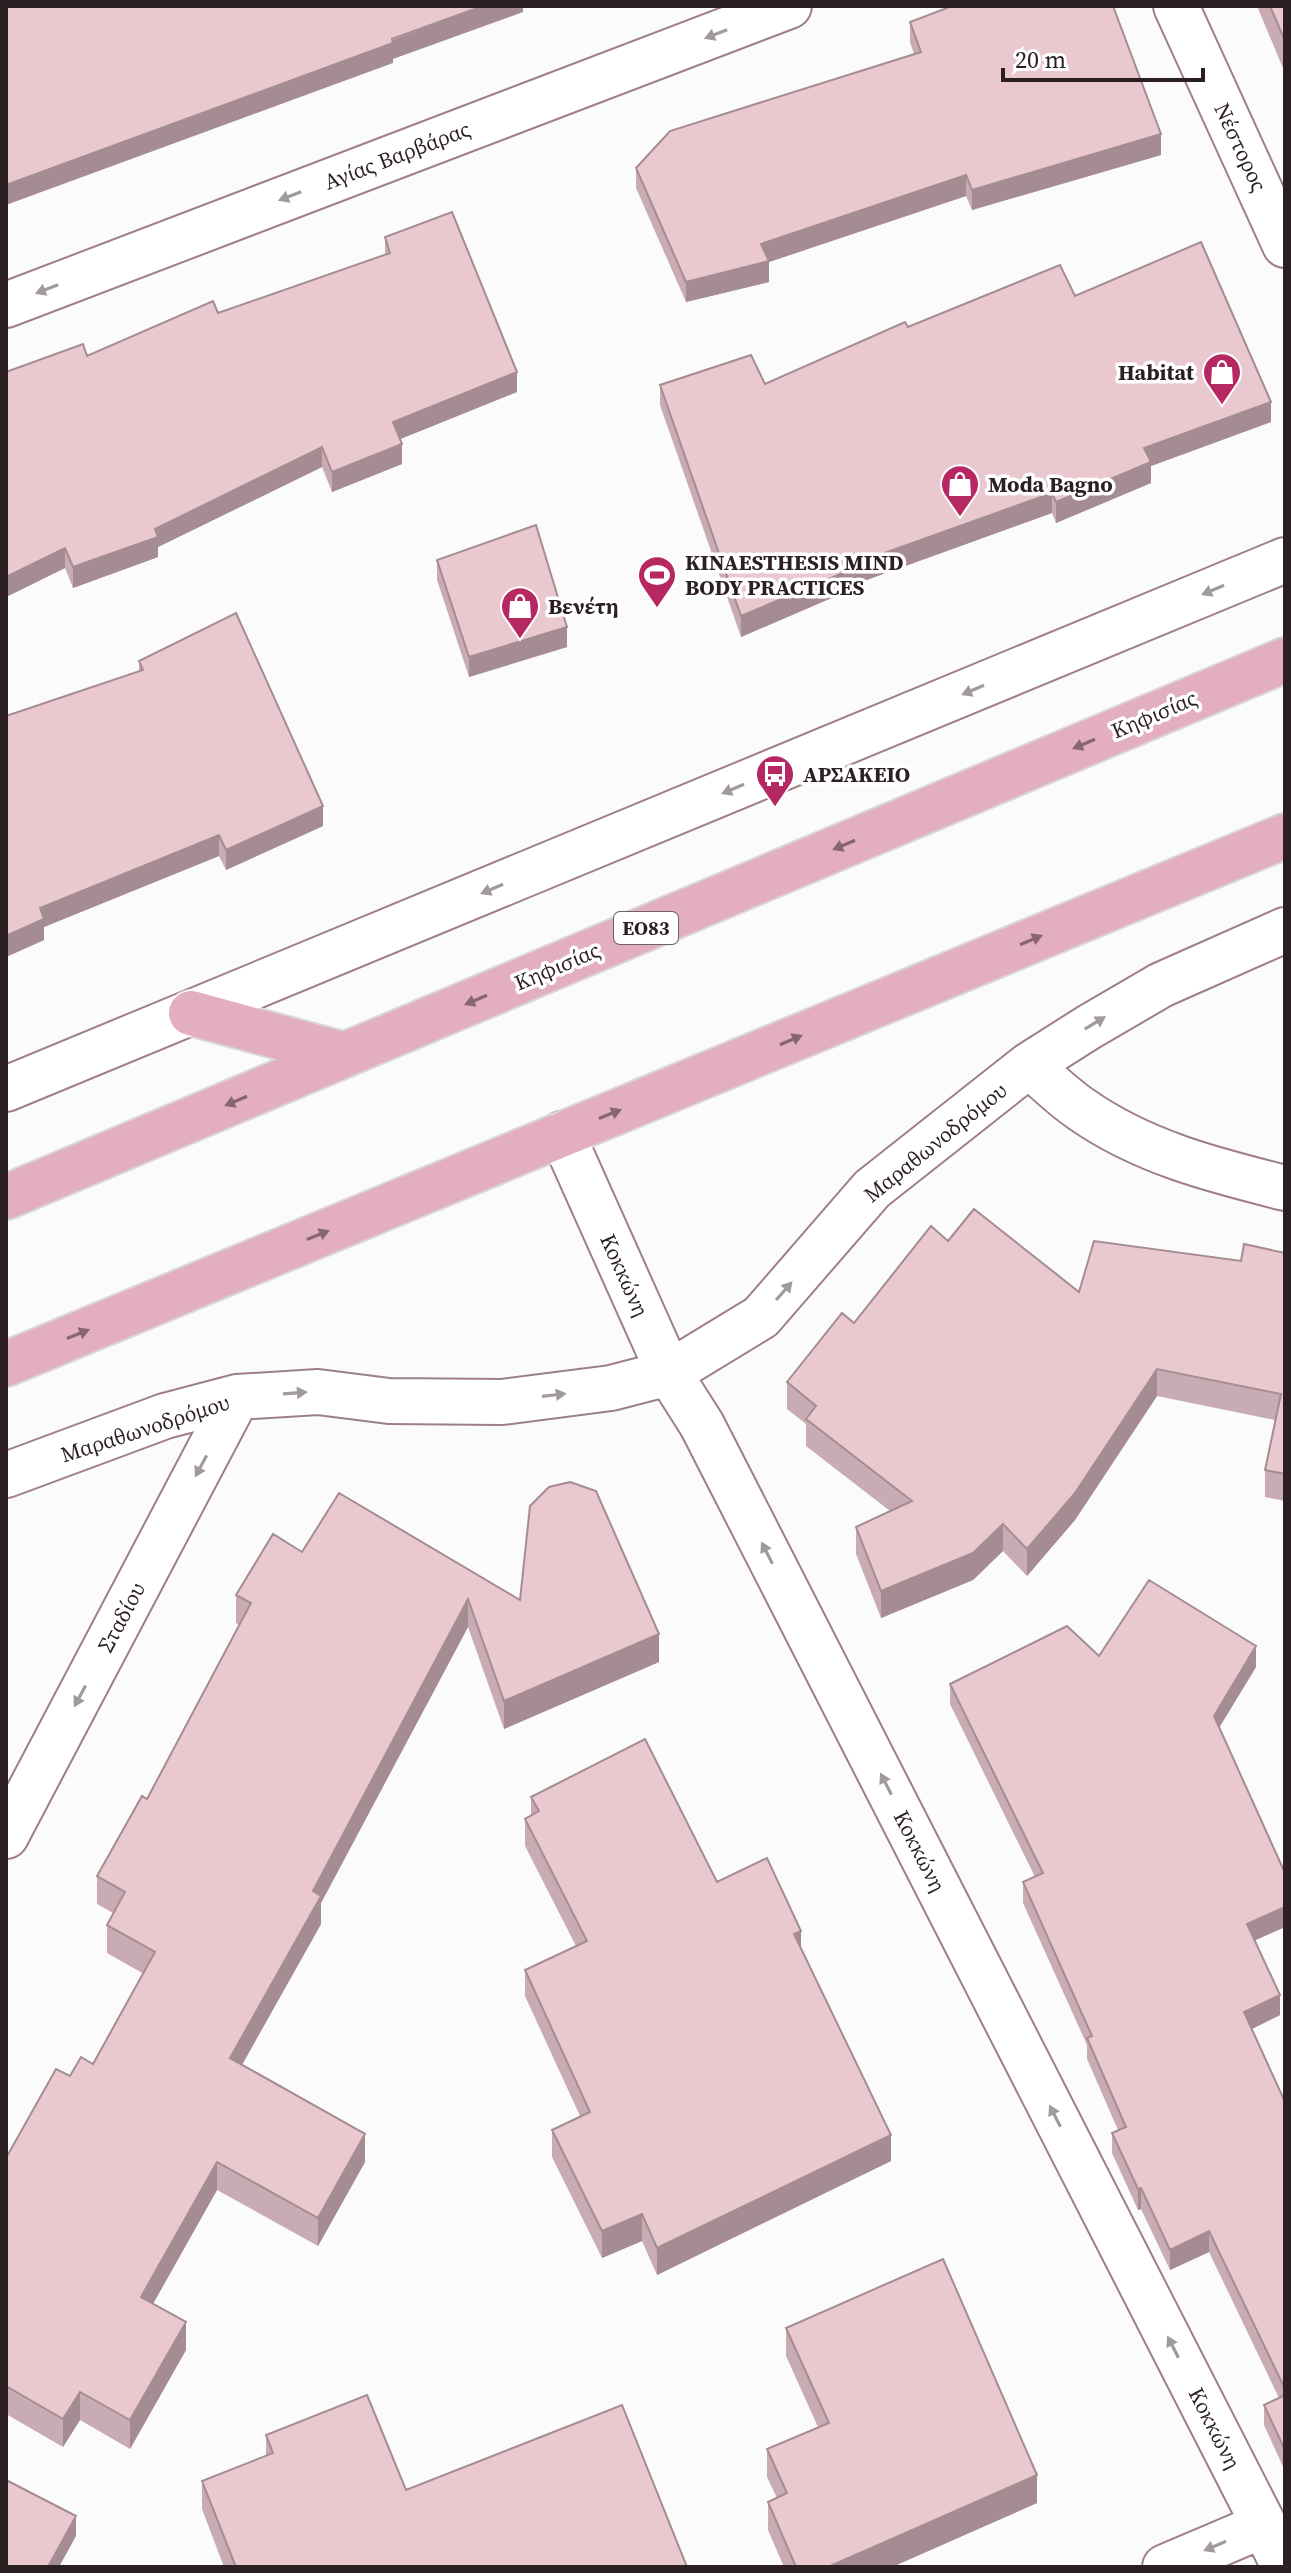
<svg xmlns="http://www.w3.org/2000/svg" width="1291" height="2573" font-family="'Source Serif 4',serif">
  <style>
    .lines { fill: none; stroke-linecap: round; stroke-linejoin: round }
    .minor-casing { stroke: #9e7f87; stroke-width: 48 }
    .major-casing { stroke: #d9d7d7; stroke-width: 48 }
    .minor { stroke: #fff; stroke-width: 44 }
    .major { stroke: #e3aebe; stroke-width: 44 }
    .wall { fill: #c9acb3 }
    .shaded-wall { fill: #a48c92 }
    .building { fill: #eac8d0; stroke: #a48c92; stroke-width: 2 }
    .oneway { fill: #a09a9c }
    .oneway2 { fill: #876670 }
    .labels { text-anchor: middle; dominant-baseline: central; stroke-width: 7; stroke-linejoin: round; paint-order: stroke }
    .shield { fill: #fff; stroke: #6b6264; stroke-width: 2 }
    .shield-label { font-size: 20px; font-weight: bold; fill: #2b1f22 }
    .street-label { font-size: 22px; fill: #2b1f22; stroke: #fff }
    .poi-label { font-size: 22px; font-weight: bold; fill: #2b1f22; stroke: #fff; text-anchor: start }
  </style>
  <rect width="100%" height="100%" fill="#fbfbfb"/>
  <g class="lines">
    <g class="minor-casing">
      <path id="minor" d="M1176,6L1285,245
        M6,305L789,6
        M1029,1065C1046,1080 1062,1096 1081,1109C1142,1152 1213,1170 1285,1188
        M6,1089L1285,560
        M562,1134L669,1373L702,1425L1264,2525L1284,2567
        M6,1475L165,1416L237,1397L318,1392L389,1401L502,1402L611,1388L669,1373L761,1317L872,1189L1029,1065L1089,1027L1161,985L1285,930
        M6,1836L237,1397
        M1165,2567L1264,2525"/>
    </g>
    <g class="major-casing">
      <path id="major" d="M191,1013L345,1055
        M6,1197L1285,660
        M6,1364L1285,836"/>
    </g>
    <use href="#minor" class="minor"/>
    <use href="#major" class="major"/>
  </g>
  <path class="wall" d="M1257,6H1285V73Z
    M910,22L1161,155L972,210L966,196L769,262V282L686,302L636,188V168L914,54L910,42Z
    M385,237L517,392L400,439L402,464L332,492L322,467L158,547V557L73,588L65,568L6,597V372L87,356L218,313L385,255Z
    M1075,296L1271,422L1151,466V483L1056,523L1052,513L850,586V590L741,637L660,405V385L765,384L908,327Z
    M437,560L567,647L469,677L437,580Z
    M139,661L323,826L226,870L219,856L44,927V940L6,957V716L139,671Z
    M948,1241L1079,1292L1285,1253V1501L1265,1497V1470L1275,1420L1157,1396L1075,1520L1027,1576L1003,1551L973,1580L881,1618L856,1554V1527L890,1511L806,1446V1424L787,1409V1382Z
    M302,1552L520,1600L659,1662L504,1729L468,1627L321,1903V1924L242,2065L365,2162L318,2246L217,2190L153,2304L186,2350L130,2449L80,2420L63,2447L6,2414V2158L70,2076L93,2064L144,1974L107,1953V1925L113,1913L97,1904V1876L147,1799L239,1625L236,1623V1595Z
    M1099,1656L1256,1667L1219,1728L1285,1873V1927L1255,1940L1280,2015L1251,2029L1285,2102V2471L1264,2425V2405L1279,2398L1209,2252L1170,2270L1141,2209L1138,2210L1112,2153V2133L1118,2130L1087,2059V2045L1023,1903V1882L1035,1877L950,1704V1684Z
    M531,1797L717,1882L801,1950L891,2161L657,2275L642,2241L602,2258L552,2157V2130L580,2116L525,1996V1970L576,1946L525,1846V1819L531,1816Z
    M786,2328L1037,2503L892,2567H784L768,2530V2502L777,2498L767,2477V2449L818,2427L786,2356Z
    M266,2435L406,2490L687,2567H224L202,2509V2481L266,2456Z"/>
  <path class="shaded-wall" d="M483,6H523V12L393,59V63L6,205V185Z
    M1161,134V155L972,210V190Z
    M966,175V196L769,262V282L686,302V282L761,244Z
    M517,372V392L393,442V422Z
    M1271,402V422L1151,466V483L1056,523V502L1144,448Z
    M402,444V464L332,492V472Z
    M322,447V467L158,547V557L73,588V567Z
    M1052,493V513L850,586V590L741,637V616L848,566Z
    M65,548V568L6,597V577Z
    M567,627V647L469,677V657Z
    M323,806V826L226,870V850Z
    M219,835V856L44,927V940L6,957V936L40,908Z
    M1157,1369V1396L1075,1520L1027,1576V1549Z
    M1003,1524V1551L973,1580L881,1618V1591Z
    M468,1599V1627L321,1903V1924L230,2086V2058L313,1891Z
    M659,1634V1662L504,1729V1701Z
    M1256,1646V1667L1214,1736V1716Z
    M1285,1907V1927L1247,1944V1924Z
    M801,1931V1958L794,1934Z
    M1280,1995V2015L1244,2033V2012Z
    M365,2134V2162L318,2246V2218Z
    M891,2135V2161L657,2275V2248Z
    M217,2162V2190L141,2325V2297Z
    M1141,2188V2209L1138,2210V2189Z
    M642,2214V2241L602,2258V2231Z
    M1209,2231V2252L1170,2270V2250Z
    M186,2322V2350L130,2449V2420Z
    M80,2392V2420L63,2447V2419Z
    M1037,2475V2503L892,2567H828Z
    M76,2516V2536L59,2567H48Z"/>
  <path class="building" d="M6,6H483L392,39L393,43L6,185Z
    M952,6H1113L1161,134L972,190L966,175L761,244L769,261L686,282L636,168L670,131L921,52L910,22Z
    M1270,6H1285V41Z
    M452,212L517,372L393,422L402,444L332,472L322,447L155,529L158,537L73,567L65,548L6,577V372L83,344L87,356L213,301L218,313L390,253L385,237Z
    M1201,242L1271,402L1144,448L1151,462L1056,502L1052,493L848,566L850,570L741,616L660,385L751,355L765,384L905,322L908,327L1060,265L1075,296Z
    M536,525L567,627L469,657L437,560Z
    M236,613L323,806L226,850L219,835L40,908L44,919L6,936V716L143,670L139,661Z
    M974,1209L1079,1292L1094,1241L1241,1261L1244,1244L1285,1253V1474L1265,1470L1281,1394L1157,1369L1075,1493L1027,1549L1003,1524L973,1553L881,1591L856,1527L912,1501L806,1419L816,1406L787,1382L842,1313L854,1323L931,1226L948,1241Z
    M570,1482L596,1491L659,1634L504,1701L468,1599L313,1891L321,1896L230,2058L365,2134L318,2218L217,2162L141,2297L186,2322L130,2420L80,2392L63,2419L6,2386V2158L56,2069L70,2076L81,2057L93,2064L155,1952L107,1925L125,1892L97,1876L142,1796L147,1799L251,1603L236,1595L273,1534L302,1552L339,1493L520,1600L530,1506L549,1487Z
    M1149,1580L1256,1646L1214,1716L1285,1873V1907L1247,1924L1280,1995L1244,2012L1285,2102V2389L1209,2231L1170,2250L1141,2188L1138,2189L1112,2133L1126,2127L1087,2038L1092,2036L1023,1882L1043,1873L950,1684L1067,1626L1099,1656Z
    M645,1739L717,1882L767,1858L801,1931L794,1934L891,2135L657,2248L642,2214L602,2231L552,2130L590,2112L525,1970L587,1941L525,1819L539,1811L531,1797Z
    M943,2259L1037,2475L828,2567H796L768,2502L787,2493L767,2449L829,2423L786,2328Z
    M367,2395L406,2490L622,2405L687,2567H236L202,2481L273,2453L266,2435Z
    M1285,2395V2450L1264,2405Z
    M6,2480L76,2516L48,2567H6Z"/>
  <defs><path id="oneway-solid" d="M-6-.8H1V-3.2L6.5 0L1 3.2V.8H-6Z" transform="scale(2)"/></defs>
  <g class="oneway">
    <use href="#oneway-solid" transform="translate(716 34) rotate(159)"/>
    <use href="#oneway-solid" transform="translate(290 196) rotate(159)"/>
    <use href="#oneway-solid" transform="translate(47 289) rotate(159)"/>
    <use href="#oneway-solid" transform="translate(1213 590) rotate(157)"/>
    <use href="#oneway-solid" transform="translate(973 690) rotate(157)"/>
    <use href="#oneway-solid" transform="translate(733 789) rotate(157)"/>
    <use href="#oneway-solid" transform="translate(492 889) rotate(157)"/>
    <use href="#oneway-solid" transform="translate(1095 1023) rotate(-31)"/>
    <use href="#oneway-solid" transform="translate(784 1291) rotate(-49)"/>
    <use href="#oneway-solid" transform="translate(295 1393) rotate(-4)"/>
    <use href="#oneway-solid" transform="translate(554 1395) rotate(-7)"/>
    <use href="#oneway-solid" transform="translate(201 1466) rotate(118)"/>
    <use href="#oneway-solid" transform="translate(767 1553) rotate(-117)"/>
    <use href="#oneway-solid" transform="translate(80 1696) rotate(118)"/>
    <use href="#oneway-solid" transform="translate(886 1784) rotate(-117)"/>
    <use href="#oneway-solid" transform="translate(1055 2116) rotate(-117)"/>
    <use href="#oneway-solid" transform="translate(1173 2347) rotate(-117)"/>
    <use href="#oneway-solid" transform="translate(1215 2546) rotate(157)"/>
  </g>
  <g class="oneway2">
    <use href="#oneway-solid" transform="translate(1084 744) rotate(157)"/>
    <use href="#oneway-solid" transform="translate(844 845) rotate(157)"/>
    <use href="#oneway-solid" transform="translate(1031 940) rotate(-23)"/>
    <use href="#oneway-solid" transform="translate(476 1000) rotate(157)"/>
    <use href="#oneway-solid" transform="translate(791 1040) rotate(-23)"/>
    <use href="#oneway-solid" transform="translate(236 1101) rotate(157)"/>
    <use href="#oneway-solid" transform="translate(610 1114) rotate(-22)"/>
    <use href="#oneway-solid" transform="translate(318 1235) rotate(-22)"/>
    <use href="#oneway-solid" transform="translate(78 1334) rotate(-22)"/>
  </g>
  <defs>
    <g id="shop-pin" transform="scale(2)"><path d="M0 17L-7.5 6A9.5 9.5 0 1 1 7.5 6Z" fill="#b52861" stroke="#fff"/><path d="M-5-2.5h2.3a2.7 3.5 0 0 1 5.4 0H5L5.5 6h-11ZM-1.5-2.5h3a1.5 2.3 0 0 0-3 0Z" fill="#fff"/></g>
    <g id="stadium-pin" transform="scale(2)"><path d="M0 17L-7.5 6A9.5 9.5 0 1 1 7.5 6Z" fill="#b52861" stroke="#fff"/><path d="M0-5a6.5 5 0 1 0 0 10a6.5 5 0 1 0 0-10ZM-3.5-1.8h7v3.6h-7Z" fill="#fff"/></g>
    <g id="bus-pin" transform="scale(2)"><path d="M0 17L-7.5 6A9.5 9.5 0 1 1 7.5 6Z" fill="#b52861" stroke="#fff"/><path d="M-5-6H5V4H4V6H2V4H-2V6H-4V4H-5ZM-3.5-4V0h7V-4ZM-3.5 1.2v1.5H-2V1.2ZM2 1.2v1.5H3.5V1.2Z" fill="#fff"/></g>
  </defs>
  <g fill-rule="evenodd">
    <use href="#shop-pin" x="1222" y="372"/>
    <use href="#shop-pin" x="960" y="484"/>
    <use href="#stadium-pin" x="657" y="575"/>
    <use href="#shop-pin" x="520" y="606"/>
    <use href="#bus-pin" x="775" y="774"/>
  </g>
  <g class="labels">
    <rect class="shield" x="614" y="912" width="64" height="32" rx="6"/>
    <g class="shield-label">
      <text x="646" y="928">ΕΟ83</text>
    </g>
    <g class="street-label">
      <text transform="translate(1241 147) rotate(65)">Νέστορος</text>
      <text transform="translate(397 155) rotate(-21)">Αγίας Βαρβάρας</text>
      <text transform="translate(1154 714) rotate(-23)">Κηφισίας</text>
      <text transform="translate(557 966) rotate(-23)">Κηφισίας</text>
      <text transform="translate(935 1142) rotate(-39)">Μαραθωνοδρόμου</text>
      <text transform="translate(625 1275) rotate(66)">Κοκκώνη</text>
      <text transform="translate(145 1428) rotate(-18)">Μαραθωνοδρόμου</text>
      <text transform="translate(121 1617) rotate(-62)">Σταδίου</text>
      <text transform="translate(920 1851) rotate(63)">Κοκκώνη</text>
      <text transform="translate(1215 2428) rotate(63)">Κοκκώνη</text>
    </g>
    <g class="poi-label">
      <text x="1194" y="372" text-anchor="end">Habitat</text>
      <text x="988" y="484">Moda Bagno</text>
      <text x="685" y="562">KINAESTHESIS MIND<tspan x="685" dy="25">BODY PRACTICES</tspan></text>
      <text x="548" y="606">Βενέτη</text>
      <text x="803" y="774">ΑΡΣΑΚΕΙΟ</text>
    </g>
  </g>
  <rect width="1291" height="2573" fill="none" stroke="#2b1f22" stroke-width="16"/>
  <path d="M1003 68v12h200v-12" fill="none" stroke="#2b1f22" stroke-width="4"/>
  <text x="1015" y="68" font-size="24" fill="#2b1f22" stroke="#ffffff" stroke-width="6" paint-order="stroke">20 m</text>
</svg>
